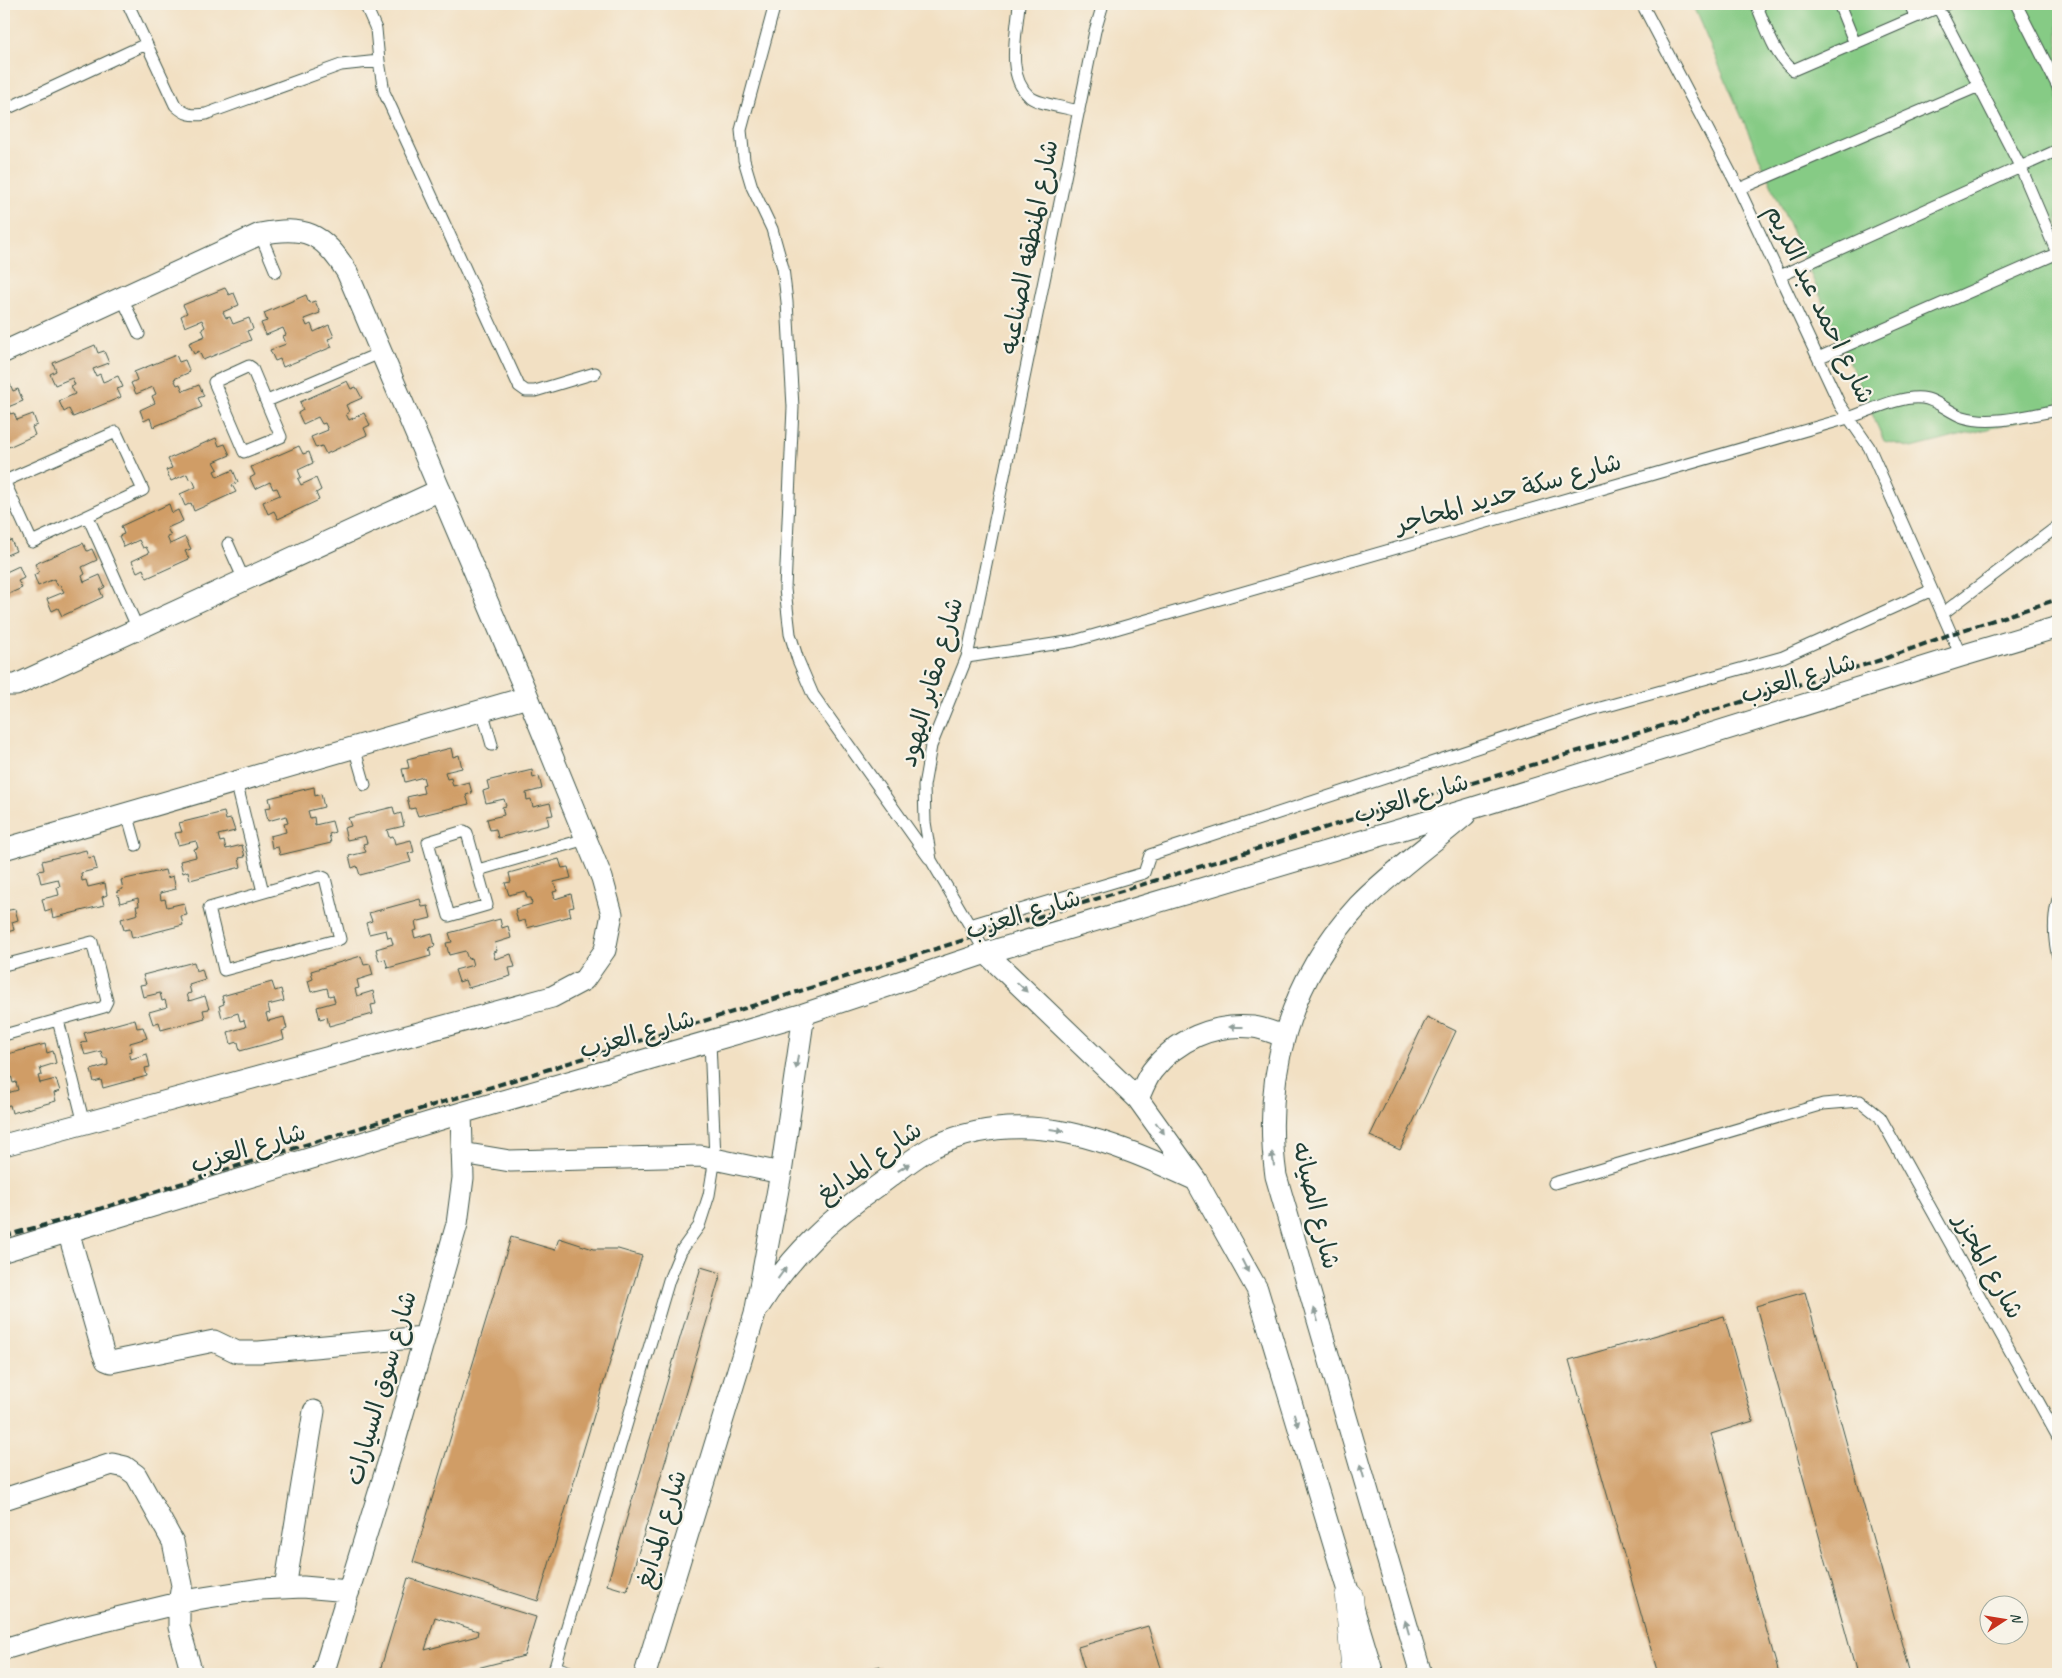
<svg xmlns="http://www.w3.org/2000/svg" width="2062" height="1678" font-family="Caveat,'Playpen Sans Arabic',sans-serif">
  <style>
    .green { fill: #86cb85; stroke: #52845c }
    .building { fill: #d09d66; fill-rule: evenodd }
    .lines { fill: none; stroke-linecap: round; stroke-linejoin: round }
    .lane-casing { stroke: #3f5549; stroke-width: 13 }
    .street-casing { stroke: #3f5549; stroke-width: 23 }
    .highway-casing { stroke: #3f5549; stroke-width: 29 }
    .lane { stroke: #fff; stroke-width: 11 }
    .street { stroke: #fff; stroke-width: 21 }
    .highway { stroke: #fff; stroke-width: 28 }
    .rail { stroke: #1f3d34; stroke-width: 4; stroke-dasharray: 8 4; stroke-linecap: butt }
    .oneway { fill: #8f9e9a }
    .labels { text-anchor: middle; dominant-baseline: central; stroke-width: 4.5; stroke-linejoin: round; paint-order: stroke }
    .street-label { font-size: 25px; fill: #1f3d34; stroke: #f7f3e8 }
  </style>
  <rect width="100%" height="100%" fill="#f7f3e8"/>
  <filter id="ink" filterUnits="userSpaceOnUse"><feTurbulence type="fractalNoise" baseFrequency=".02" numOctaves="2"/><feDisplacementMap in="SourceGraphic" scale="10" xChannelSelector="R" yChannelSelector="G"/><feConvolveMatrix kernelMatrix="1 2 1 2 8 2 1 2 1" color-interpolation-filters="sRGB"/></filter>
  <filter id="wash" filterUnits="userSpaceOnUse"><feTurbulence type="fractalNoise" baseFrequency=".0096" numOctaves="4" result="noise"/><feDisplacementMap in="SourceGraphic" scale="20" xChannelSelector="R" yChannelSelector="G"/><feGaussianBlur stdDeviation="1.12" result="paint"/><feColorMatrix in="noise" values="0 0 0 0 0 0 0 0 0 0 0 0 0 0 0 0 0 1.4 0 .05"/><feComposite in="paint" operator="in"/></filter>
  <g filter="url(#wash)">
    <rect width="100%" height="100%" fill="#f2e0c3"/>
    <path class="green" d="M1692,4H2058V411L1912,448L1884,441Z"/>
    <g id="blocks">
      <path class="building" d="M225,288L229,295L234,293L239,305L223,312L226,318L230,317L233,324L249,318L253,329L247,331L251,340L203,360L199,351L194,354L189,343L205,336L202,329L205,327L202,320L185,327L181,316L187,313L183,305Z
        M306,295L309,303L315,301L320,313L304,319L307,326L311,324L314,332L329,325L334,337L328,339L332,347L283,367L280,359L275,361L270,350L286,344L283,336L286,335L283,328L266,335L261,323L267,321L264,313Z
        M95,345L98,353L104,351L109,363L93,369L96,376L100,374L103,382L118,376L123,387L117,389L121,397L73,417L69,409L64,412L59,401L75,394L71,386L75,385L72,378L55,385L50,374L56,371L53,363Z
        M176,355L179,362L185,360L190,372L174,379L177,385L180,384L183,391L199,385L204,396L198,398L202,407L153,427L150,418L144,421L140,410L155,403L152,396L156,394L153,387L136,394L131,383L137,380L134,372Z
        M347,381L351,389L356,387L362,398L346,405L349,412L346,414L349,420L364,413L370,425L364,428L367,435L326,454L322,446L316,448L311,437L328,430L325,423L322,424L318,417L303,424L298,413L303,410L300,402Z
        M10,384L13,391L18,389L23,401L8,407L10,414L14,413L17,420L33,414L37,425L32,427L35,435L4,449V386Z
        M216,438L219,446L225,444L230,455L214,462L218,469L214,471L217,477L233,470L238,482L232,485L236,492L194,511L191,503L185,506L180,494L196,487L193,480L190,481L187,474L171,481L166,470L172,468L168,459Z
        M299,446L303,454L309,452L313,463L298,470L301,477L298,479L301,485L316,478L321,490L316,493L319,500L278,519L274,511L268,514L263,502L280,495L277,488L273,489L270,482L255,489L250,478L255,475L251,467Z
        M169,504L172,513L178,510L183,521L167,528L171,536L167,537L170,544L185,537L191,549L185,551L189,559L147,578L143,569L137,572L132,561L149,553L146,547L143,548L139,540L124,547L119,536L124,534L121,526Z
        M4,538L6,542L11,540L16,551L4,556Z
        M83,543L87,551L92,549L97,560L82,567L85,574L82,576L84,582L100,575L105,587L100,590L103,597L62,616L58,608L52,611L47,599L64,592L60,585L58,586L54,579L38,586L34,575L39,572L35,564Z
        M19,566L24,578L18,581L22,588L4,596V573Z
        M451,748L453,757L459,755L462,768L445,772L447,779L451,778L453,786L469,782L472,793L466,795L469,804L418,816L415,808L410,809L407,797L424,793L422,785L425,784L423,777L405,782L402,769L409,768L407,759Z
        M532,770L533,778L539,776L542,789L526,793L527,800L531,799L533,807L550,803L553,815L547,816L549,825L498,838L496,829L490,830L487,819L504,815L502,807L506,806L504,799L486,803L483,791L489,789L487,781Z
        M314,787L315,796L321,794L324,807L308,811L310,818L314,817L315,825L332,821L335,832L329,834L331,843L280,855L278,847L272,848L270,836L286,832L284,824L288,823L286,816L268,821L265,808L271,807L269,798Z
        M393,807L395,815L401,813L404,826L387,830L389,837L393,836L395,844L411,840L414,852L408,853L411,862L360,875L357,866L352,868L349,856L366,852L363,844L367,843L365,836L347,840L344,828L351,826L348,818Z
        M224,812L226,820L231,819L235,831L218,835L220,842L224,841L226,849L242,845L245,857L239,858L241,867L190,880L188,871L183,873L180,861L196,857L194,849L198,848L196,841L178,845L175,833L182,832L179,823Z
        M86,850L88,858L94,857L97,869L81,873L82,881L86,880L88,887L105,883L107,895L102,897L104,905L53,918L51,909L45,911L42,899L59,895L57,887L60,886L58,879L41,883L38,871L44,870L42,861Z
        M559,859L562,868L568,867L571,878L554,882L557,891L553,892L555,899L571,894L574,907L569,908L571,916L527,928L525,920L518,922L515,909L532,904L531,898H527L525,891L509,895L505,883L511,882L509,873Z
        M165,870L167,878L173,876L176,889L160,893L161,900L165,899L167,907L184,903L187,915L181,916L183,925L132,938L130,929L124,930L121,919L138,914L136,906H139L138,898L120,903L117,891L123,889L121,880Z
        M420,899L422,907L428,906L431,918L415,922L417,930L413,931L415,938L432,933L435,946L429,948L431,956L388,968L385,959L379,961L376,949L393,944L391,937L388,938L386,930L369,934L366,923L372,921L369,913Z
        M15,909L18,920L12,922L14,930L4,933V911Z
        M500,919L502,928L508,926L511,938L495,943L497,951L493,952L495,959L511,954L515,967L509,968L511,976L468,988L465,980L459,982L455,970L473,965L471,958L468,959L465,951L449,955L446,943L452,942L449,933Z
        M361,956L364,965L370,964L373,975L357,980L359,988L355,989L357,996L373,991L376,1004L371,1005L373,1014L329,1026L327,1017L320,1019L317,1007L335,1002L333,995L329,996L327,988L311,992L308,981L313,979L311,971Z
        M194,962L196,971L202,969L205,980L189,985L191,993L187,994L189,1001L205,996L209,1009L203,1010L205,1018L161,1030L159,1022L153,1024L149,1012L167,1007L165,1000L162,1001L160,993L143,997L140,985L146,984L143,975Z
        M272,982L275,991L281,989L284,1001L268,1005L270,1013L266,1014L268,1021L284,1017L287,1029L282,1031L284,1039L240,1051L238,1042L231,1044L228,1032L246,1027L244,1020L240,1021L238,1013L222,1018L219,1006L224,1004L222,996Z
        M1427,1017L1456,1031L1400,1150L1370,1136Z
        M135,1019L137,1028L143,1027L147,1038L130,1043L132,1051L129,1052L131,1059L147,1054L150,1067L145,1068L147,1076L103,1088L101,1080L94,1082L91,1070L108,1065L107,1058H103L101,1051L85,1055L81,1043L87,1042L84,1033Z
        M45,1044L47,1053L53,1051L56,1063L40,1068L42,1075L38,1076L40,1083L56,1079L60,1091L54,1093L56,1101L12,1113L10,1105L4,1106V1094L18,1090L16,1082L13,1083L11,1075L4,1077V1055Z
        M511,1237L555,1250L559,1238L593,1249H618L642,1256L538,1601L413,1562Z
        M701,1267L721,1273L627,1591L607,1585Z
        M1805,1292L1910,1674H1857L1756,1306Z
        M1724,1316L1753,1421L1711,1434L1779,1674H1658L1569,1360Z
        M408,1578L536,1617L524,1656L454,1674H379ZM435,1617L478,1631L477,1636L425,1650Z
        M1148,1626L1163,1674H1086L1078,1647Z
        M880,1666L882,1674H852Z"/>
    </g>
  </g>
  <g filter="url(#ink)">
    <use href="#blocks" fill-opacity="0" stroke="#3f5549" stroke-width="1"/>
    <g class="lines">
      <g class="lane-casing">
        <path id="lane" d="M128,4L175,105C185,115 192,116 206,114L341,65L379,61L384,92L519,386L526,391H535L595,373
          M365,4L376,29L379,61
          M775,4L741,130L744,160L752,187L772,229L783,268L787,302L793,407L785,589L790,634L798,660L813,695L929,858
          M1019,4C1017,33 1005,76 1030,97C1038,104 1068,108 1079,111
          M1642,4L1739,189L1840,405L1869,447L1961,656
          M1756,4C1765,24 1774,56 1793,70L1946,4
          M1839,4L1855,44
          M1910,4L1915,16
          M2016,4L2058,87
          M1938,7L2021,168L2057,253
          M4,110L146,44
          M1739,189L1979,86
          M260,234L276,272
          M1780,276L2058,150
          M122,298L139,334
          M1818,358L2058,253
          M249,366L252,368L281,437L244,452L214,382Z
          M267,401L380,353
          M116,432L143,490L32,542L6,485L7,480Z
          M88,517L138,629
          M228,544L244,580
          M1942,614L2058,526
          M967,657L1074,641L1848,418C1870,411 1898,396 1922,398C1936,399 1950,413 1963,417C1990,426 2031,415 2058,410
          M482,710L492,745
          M354,747L365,785
          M236,781L263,892
          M127,813L136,845
          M464,831L467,833L487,905L449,916L428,842Z
          M478,870L586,839
          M320,876L325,878L340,939L224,970L209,908Z
          M2058,899C2053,919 2053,937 2058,957
          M970,925L1144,873L1150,855L1586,712L1783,657L1932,590
          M986,953L931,860L925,822L924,786L931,746L967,657L1095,31L1103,4
          M4,965L92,942L107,1001L104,1007L4,1035
          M58,1020L84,1124
          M1554,1183L1823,1104L1860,1101L1880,1117L2058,1437
          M556,1667L575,1674
          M553,1674L669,1280L681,1251L699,1226L709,1195L715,1158L710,1042"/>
      </g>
      <g class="street-casing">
        <path id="street" d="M4,352L260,234C305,225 323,233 347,272L528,697L602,878L612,914L605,950L584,980L552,997L4,1145
          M4,685H16L440,490
          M4,849L528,697
          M986,953L1138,1099L1196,1180L1257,1289L1373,1674
          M1138,1099C1142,1090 1146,1079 1152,1071C1176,1040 1214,1023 1253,1027C1263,1028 1274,1033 1283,1036
          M462,1153L510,1161L700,1156L781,1173
          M68,1231L103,1352L106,1360L111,1362L214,1341L237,1352H259L424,1337
          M4,1251L461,1113L804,1014L986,953L1473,808L1961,656L2058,627
          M760,1305C791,1255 831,1218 879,1185C897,1172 915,1156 935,1146C1026,1104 1113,1142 1196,1180
          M4,1499L112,1464L125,1467L136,1475L173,1542L182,1585L179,1603V1627L192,1674
          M285,1588L314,1411
          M4,1649L71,1629L196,1599L260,1589L303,1587L349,1591
          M323,1674L395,1441L457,1224L463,1178L461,1113
          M645,1674L755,1314L781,1173L804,1014
          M1421,1674L1276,1176C1262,1076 1289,981 1358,906C1390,873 1430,845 1465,815"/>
      </g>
      <g class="highway-casing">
        <path id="highway" d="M1349,1597L1356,1674"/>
      </g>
      <use href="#lane" class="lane"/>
      <use href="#street" class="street"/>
      <use href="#highway" class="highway"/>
      <path class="rail" d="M4,1236L67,1219L1366,815L1884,659L1951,634L2058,599"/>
    </g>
    <defs><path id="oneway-solid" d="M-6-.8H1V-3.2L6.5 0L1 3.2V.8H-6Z" transform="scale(1.25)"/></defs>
    <g class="oneway">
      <use href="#oneway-solid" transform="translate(1022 987) rotate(44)"/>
      <use href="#oneway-solid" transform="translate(1236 1027) rotate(-180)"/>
      <use href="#oneway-solid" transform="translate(797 1062) rotate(98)"/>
      <use href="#oneway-solid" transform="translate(1160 1128) rotate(53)"/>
      <use href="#oneway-solid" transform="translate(1057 1130) rotate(8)"/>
      <use href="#oneway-solid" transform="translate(1273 1159) rotate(-98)"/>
      <use href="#oneway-solid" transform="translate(904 1167) rotate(-34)"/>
      <use href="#oneway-solid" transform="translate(1245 1266) rotate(63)"/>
      <use href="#oneway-solid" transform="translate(782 1273) rotate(-54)"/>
      <use href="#oneway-solid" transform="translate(1316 1315) rotate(-106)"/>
      <use href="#oneway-solid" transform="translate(1296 1420) rotate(73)"/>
      <use href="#oneway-solid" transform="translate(1362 1471) rotate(-106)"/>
      <use href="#oneway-solid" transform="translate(1407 1627) rotate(-106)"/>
    </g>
  </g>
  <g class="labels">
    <g class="street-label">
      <text transform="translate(1029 247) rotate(-79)">شارع المنطقه الصناعيه</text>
      <text transform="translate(1820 304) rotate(64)">شارع احمد عبد الكريم</text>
      <text transform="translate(1508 493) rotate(-16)">شارع سكة حديد المحاجر</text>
      <text transform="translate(1798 678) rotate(-17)">شارع العزب</text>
      <text transform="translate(931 682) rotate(-74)">شارع مقابر اليهود</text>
      <text transform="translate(1411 798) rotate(-17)">شارع العزب</text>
      <text transform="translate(1023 914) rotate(-17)">شارع العزب</text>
      <text transform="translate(637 1034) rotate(-16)">شارع العزب</text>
      <text transform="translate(248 1148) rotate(-17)">شارع العزب</text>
      <text transform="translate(869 1162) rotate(-35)">شارع المدابغ</text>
      <text transform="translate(1316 1205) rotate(76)">شارع الصيانه</text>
      <text transform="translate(1989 1266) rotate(61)">شارع المجزر</text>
      <text transform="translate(381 1388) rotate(-74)">شارع سوق السيارات</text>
      <text transform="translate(661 1529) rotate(-73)">شارع المدابغ</text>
    </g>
  </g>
  <rect width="2062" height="1678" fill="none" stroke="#f7f3e8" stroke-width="20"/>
  <g transform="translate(2004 1620) rotate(78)"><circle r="24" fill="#f7f3e8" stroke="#a1aaa0"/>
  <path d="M0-4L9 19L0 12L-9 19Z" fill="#c8321e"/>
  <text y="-8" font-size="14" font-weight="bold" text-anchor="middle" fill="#1f3d34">N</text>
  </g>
</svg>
